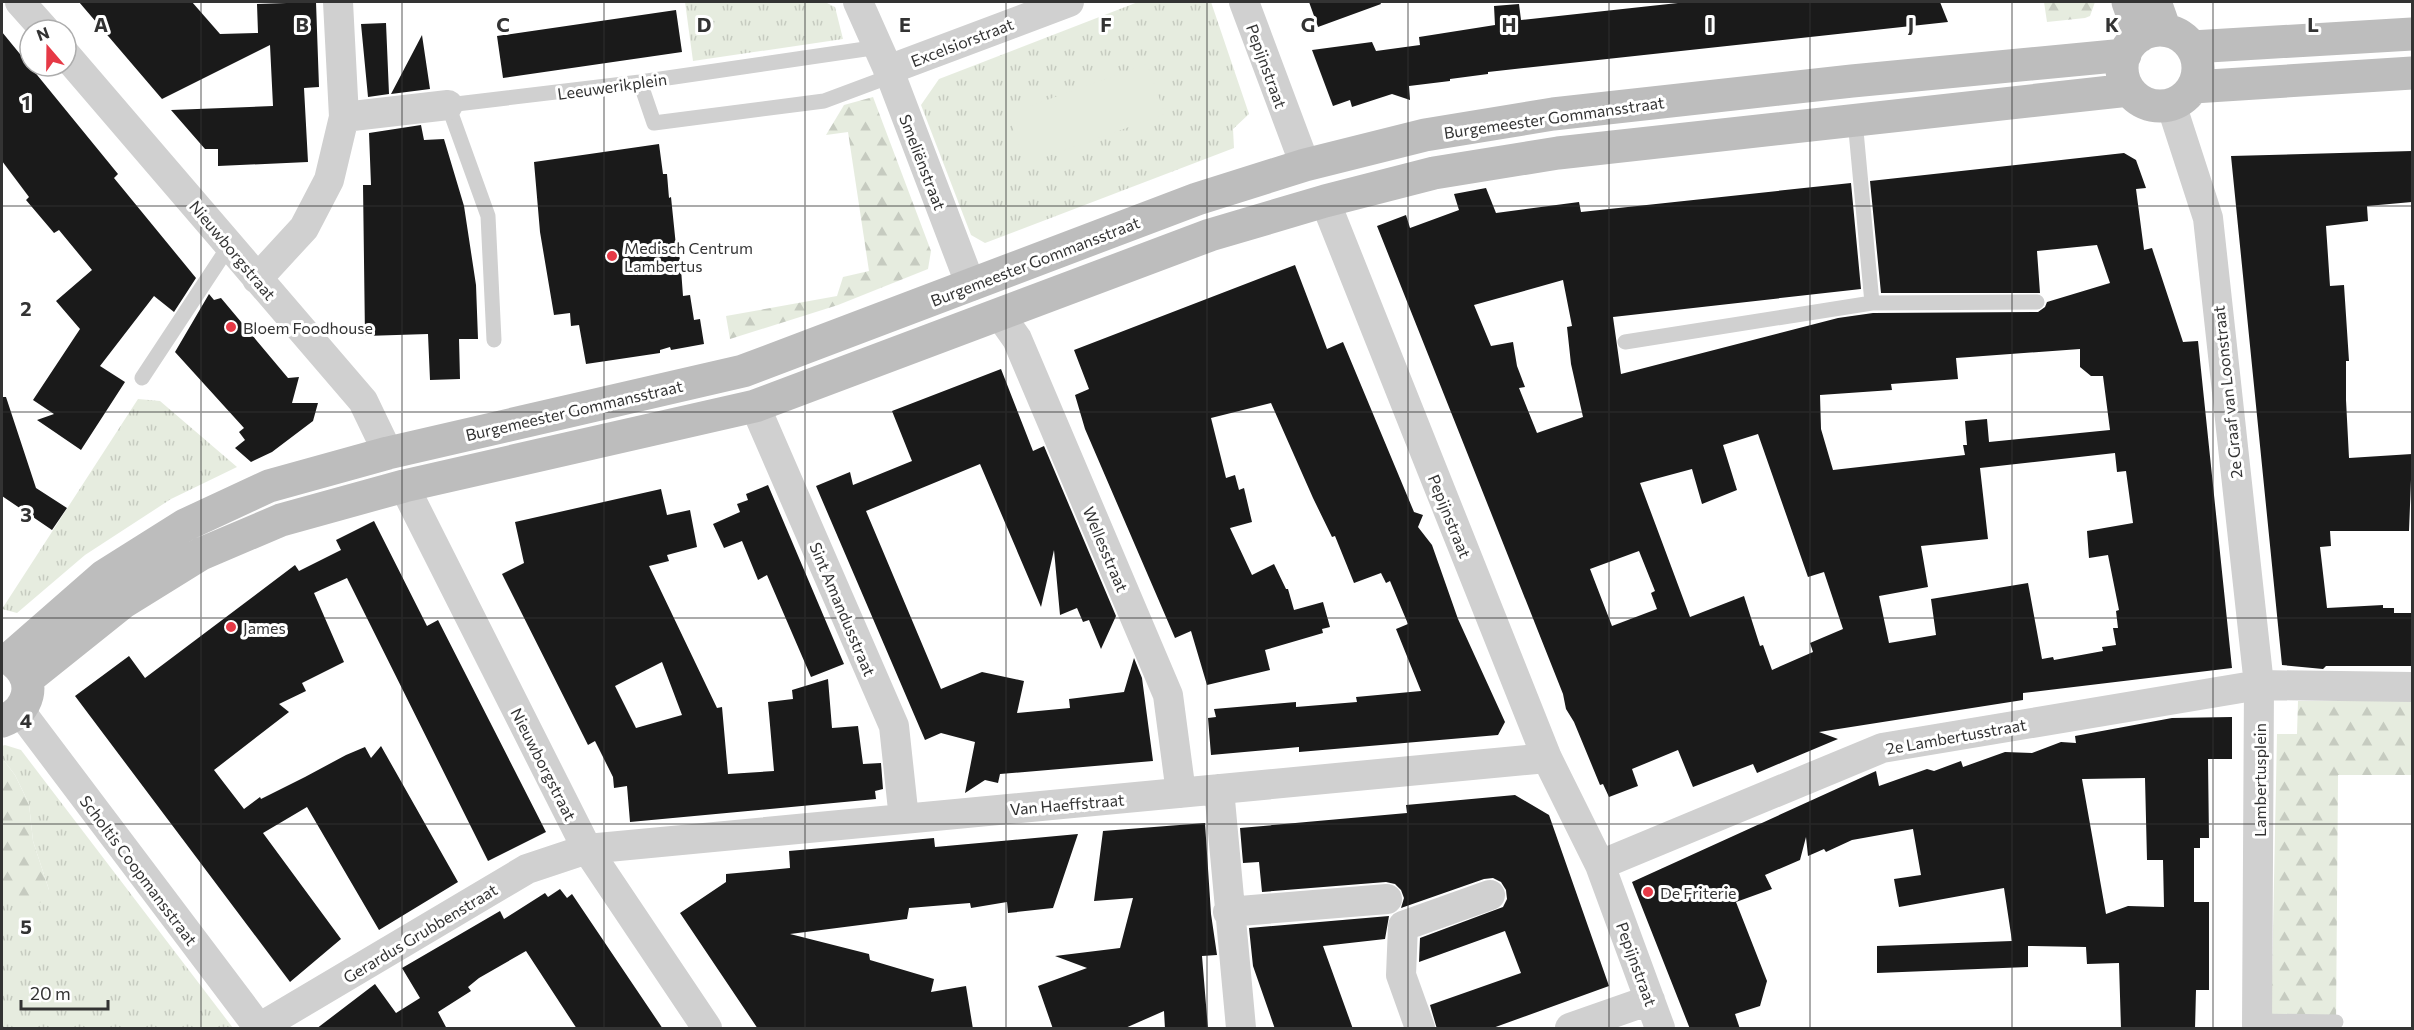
<svg xmlns="http://www.w3.org/2000/svg" width="2414" height="1030" font-family="Commissioner,sans-serif">
  <style>
    .grass { fill: url(#grass-tufts) }
    .forest { fill: url(#forest-firs) }
    .garden { fill: #e6ecdf }
    .building { fill: #1a1a1a; fill-rule: evenodd }
    .lines { fill: none; stroke-linecap: round; stroke-linejoin: round }
    .lane { stroke: #d0d0d0; stroke-width: 15 }
    .street { stroke: #d0d0d0; stroke-width: 30 }
    .secondary { stroke: #bdbdbd; stroke-width: 33 }
    .grid { fill: none; stroke: #333; stroke-width: 1.5; stroke-opacity: 0.55 }
    .poi-dot { fill: #e63946; stroke: #fff; stroke-width: 2 }
    .labels { text-anchor: middle; dominant-baseline: central; stroke-width: 6; stroke-linejoin: round; paint-order: stroke }
    .street-label { font-size: 16px; fill: #333; stroke: #fff }
    .poi-label { font-size: 16px; fill: #333; stroke: #fff; text-anchor: start }
    .grid-label { font-size: 20px; text-anchor: middle; font-weight: bold; fill: #333; stroke: #fff; stroke-width: 6; stroke-linejoin: round; paint-order: stroke }
  </style>
  <defs>
    <pattern id="grass-tufts" width="24" height="20" patternUnits="userSpaceOnUse" patternTransform="scale(1.5)"><rect width="24" height="20" fill="#e6ecdf"/><path d="M3 7l-1-3M5 7V3M7 7l1-3M15 17l-1-3M17 17v-4M19 17l1-3" fill="none" stroke="#c6cbc0"/></pattern>
    <pattern id="forest-firs" width="22" height="20" patternUnits="userSpaceOnUse" patternTransform="scale(1.5)"><rect width="22" height="20" fill="#e6ecdf"/><path d="M5 1l3.5 6h-7zM16 11l3.5 6h-7z" fill="#c6cbc0"/></pattern>
  </defs>
  <rect width="100%" height="100%" fill="#fff"/>
  <path class="grass" d="M685,2H825L835,7L843,39L693,61Z
    M1138,2H1211L1249,114L1233,129L1234,148L985,243L971,235L921,105L939,79Z
    M138,399L160,401L237,467L171,499L85,555L17,613L2,609Z
    M5,745L21,750L233,1028H2V899L49,890L33,841L29,804L15,775L2,758V746Z"/>
  <path class="forest" d="M2044,2H2095L2090,16L2085,18L2047,22Z
    M873,97L931,251L928,269L838,305L730,339L726,316L837,296L843,277L869,271L848,132L826,135L844,105Z
    M2298,701H2412V775H2338L2336,1028H2271L2277,734H2297Z
    M2,758L15,775L29,804L33,841L49,890L47,900L30,906L2,899Z"/>
  <path class="garden" d="M1147,64L1165,114L1026,164L1008,114Z"/>
  <path class="building" d="M79,2H192L220,34L258,33L257,4L316,2L319,87L304,88L308,162L218,166V149H205L171,110L273,106L270,45L162,99Z
    M1309,2H1380L1381,4L1318,27Z
    M1687,2H1940L1948,22L1488,72V74L1450,79V81L1409,86L1410,100L1392,94L1352,107L1350,100L1333,106L1312,50L1372,42L1376,51L1420,45L1419,37L1495,25L1494,6L1519,4L1521,20Z
    M676,10L682,52L503,78L497,36Z
    M386,23L389,94L368,97L361,24Z
    M2,32L118,174L114,178L196,278L174,312L154,296L100,366L125,382L81,450L37,420L54,414L33,400L80,329L56,301L92,270L59,230L54,233L26,200L29,197L2,161Z
    M422,35L430,89L391,94L411,56Z
    M421,125L424,140L444,139L464,206L476,285L478,339H459L460,379L430,380L428,334L365,336L363,185H371L369,133Z
    M659,144L663,174H667L669,198L671,197L676,246L678,245L681,269L683,296L690,295L694,320L700,319L704,344L671,350L670,347L660,350V353L586,364L579,325L571,326L570,313L554,315L540,232L534,162Z
    M2412,151V202L2367,206L2368,221L2326,226L2330,286L2344,285L2349,361H2346V400L2349,458L2412,454L2409,531H2330L2331,546L2320,547L2327,608L2383,605V608H2394V613H2412V666H2326L2323,669L2282,665L2231,156Z
    M2124,153L2136,160L2146,188L2136,189L2144,250L2152,248L2183,342L2198,341L2232,668L2023,693V700L1819,732L1838,739L1757,773L1753,764L1693,787L1678,750L1632,769L1638,786L1609,797L1603,784L1600,785L1574,722L1566,709L1563,694L1377,226L1406,215L1410,228L1459,210L1454,194L1486,188L1496,213L1579,202L1581,212L1851,183L1861,289L1613,317L1621,374L1838,318L1873,313L2038,312L2045,307L2047,302L2110,283L2097,245L2037,251L2040,293H1881L1870,181ZM1563,280L1572,326L1567,327L1571,364L1583,417L1537,433L1519,388L1525,387L1517,366L1513,342L1491,346L1474,305ZM2080,349V367L2091,376H2103L2110,430L1989,442L1987,419L1965,421L1967,445H1963L1965,455L1833,470L1821,429L1820,395L1892,390L1891,384L1958,379L1956,358ZM1758,434L1808,577L1824,572L1843,629L1810,643L1813,652L1772,670L1763,645L1760,646L1744,596L1690,617L1640,483L1692,469L1702,504L1737,490L1723,445ZM2115,453L2117,472L2126,471L2133,523L2087,531L2089,558L2108,555L2119,610L2116,611L2118,628H2113L2116,645L2102,647L2103,651L2054,660L2053,657L2042,659L2028,583L1931,599L1936,635L1889,643L1879,596L1928,587L1921,546L1988,539L1980,468ZM1639,551L1655,591L1651,593L1657,609L1612,626L1590,569Z
    M1295,265L1327,349L1343,342L1414,512L1423,515L1418,527L1432,545L1458,619L1505,722L1498,735L1299,752V747L1211,755L1208,718L1216,717L1214,709L1296,702V707L1357,702L1356,697L1421,691L1396,629L1408,624L1390,581L1386,583L1381,573L1354,583L1335,536L1332,537L1313,498L1271,403L1211,418L1226,478L1235,475L1239,490L1244,488L1252,522L1230,528L1252,575L1274,564L1286,589H1288L1294,610L1323,602L1330,627L1322,629L1323,633L1265,650L1270,670L1207,685L1191,631L1175,638L1085,429L1075,395L1089,389L1074,350Z
    M209,294L214,300L221,298L288,378L299,377L292,403H318L313,421L272,452L251,462L235,448L245,440L239,432L244,428L175,352Z
    M1001,369L1033,451L1044,446L1116,616L1101,649L1089,620L1083,622L1077,608L1060,615L1054,550L1041,607L980,464L866,511L941,689L982,672L1024,681L1017,713L1070,708L1069,699L1124,692L1134,658L1142,678L1153,761L1000,774L998,783L985,780L965,793L975,742L941,733L925,740L816,486L850,472L853,485L912,461L892,411Z
    M2,397H6L36,488L67,508L52,530L2,496Z
    M768,485L844,664L811,677L767,575L758,580L742,541L724,548L713,524L740,512L737,504L748,500L746,494Z
    M661,489L667,515L690,510L697,547L667,555L669,561L649,566L717,708L722,707L728,774L774,771L768,702L793,699L792,690L828,679L832,728L858,726L863,764L881,763L883,789L875,791L876,799L630,822L627,786L614,788L613,777L595,741L588,745L502,574L524,563L515,522ZM662,662L682,715L636,728L615,686Z
    M374,521L427,626L438,620L546,832L488,861L347,578L314,593L344,662L302,683L306,691L279,704L289,712L214,770L244,809L260,797L261,799L305,777L346,755L365,747L371,758L381,746L458,882L379,930L307,807L263,833L341,939L290,982L75,696L129,656L145,678L295,565L299,571L341,550L336,540Z
    M2232,717V759H2208L2209,838H2200V848H2194V902H2209V990H2196L2195,1029H2121L2119,963L2087,964L2086,947L2028,946V967L1877,973V946L2012,941L2004,888L1899,907L1894,879L1921,875L1913,829L1852,840L1826,852L1824,849L1808,856L1806,837L1800,860L1765,875L1772,889L1736,902L1767,981L1760,1006L1735,1014L1740,1029H1690L1632,882L1876,771L1879,786L1927,769L1934,771L1961,761L1963,767L2005,752L2032,753L2061,742L2076,743L2075,736L2172,718ZM2145,778L2147,860H2163L2164,907L2128,906L2106,914L2082,779Z
    M1515,795L1549,815L1609,986L1490,1029H1437L1430,1005L1521,973L1505,931L1419,962L1420,938L1503,907L1507,899L1506,890L1501,882L1493,878L1484,879L1401,908L1404,898L1401,890L1395,884L1386,882L1262,892L1259,862L1243,863L1240,828L1407,813L1406,805Z
    M1205,823L1211,914L1217,955L1202,956L1208,1029H1165L1164,1011L1123,1029H1053L1038,986L1087,968L1055,956L1120,948L1133,898L1094,901L1103,831Z
    M1078,834L1053,908L1008,913L1007,902L971,908L970,903L909,908L907,919L790,934L869,954L870,960L934,979L931,992L966,986L973,1029H758L680,913L726,882V874L790,868L789,851L934,838L935,847Z
    M560,889L567,898L572,894L663,1029H577L526,951L479,978L468,987L471,991L438,1012L447,1029H316L375,984L396,1013L420,998L402,968L500,911L504,919L545,893L548,897Z
    M1389,916L1385,939L1323,946L1353,1029H1275L1253,966L1249,928Z"/>
  <g class="lines">
    <path class="lane" d="M640,82L654,123L824,101L891,76
      M1872,303L2037,302
      M494,340L488,216L448,105L640,82L879,47
      M1625,342L1872,303L1855,120
      M142,378L229,246
      M2257,1021L2336,1022"/>
    <path class="street" d="M20,2L45,30
      M858,2L891,76L971,286
      M1244,2L1305,165
      M66,55L363,401L388,453
      M888,70L1069,2
      M2171,104L2208,218L2259,685L2257,1028
      M344,117L448,105
      M1325,201L1547,758L1600,865L1660,1028
      M257,279L304,228L329,180L344,117L338,2
      M1000,315L1017,339L1168,695L1181,793
      M755,406L894,726L904,819
      M404,486L587,849L707,1028
      M20,711L259,1028
      M1219,789L1241,1028
      M1600,865L1882,748L2259,685L2412,687
      M1228,912L1387,899
      M259,1028L527,869L587,849L1547,758
      M1420,1028L1401,975L1403,926L1490,895
      M1570,1028L1650,1000"/>
    <path class="secondary" d="M2128,2L2140,36
      M2155,2L2165,30
      M2122 68a38 38 0 1 1 76 0a38 38 0 1 1-76 0Z
      M2192,47L2412,34
      M2193,87L2412,73
      M9,659L104,576L185,525L269,486L388,453L743,371L1197,199L1305,165L1425,135L1553,114L1852,81L2125,55
      M27,679L122,603L201,554L281,520L404,486L755,406L1210,235L1325,201L1434,173L1558,153L2129,90
      M2,721C29,712 38,681 14,662"/>
  </g>
  <path class="grid" d="M201,2V1028M402,2V1028M604,2V1028M805,2V1028M1006,2V1028M1207,2V1028M1408,2V1028M1609,2V1028M1810,2V1028M2012,2V1028M2213,2V1028M2,206H2412M2,412H2412M2,618H2412M2,824H2412"/>
  <g class="poi-dot">
    <circle cx="612" cy="256" r="6"/>
    <circle cx="231" cy="327" r="6"/>
    <circle cx="231" cy="627" r="6"/>
    <circle cx="1648" cy="892" r="6"/>
  </g>
  <g class="labels">
    <g class="street-label">
      <text transform="translate(962 42) rotate(-21)">Excelsiorstraat</text>
      <text transform="translate(1267 66) rotate(70)">Pepijnstraat</text>
      <text transform="translate(612 86) rotate(-8)">Leeuwerikplein</text>
      <text transform="translate(1554 117) rotate(-8)">Burgemeester Gommansstraat</text>
      <text transform="translate(923 162) rotate(69)">Smeliënstraat</text>
      <text transform="translate(233 250) rotate(50)">Nieuwborgstraat</text>
      <text transform="translate(1035 261) rotate(-21)">Burgemeester Gommansstraat</text>
      <text transform="translate(2227 392) rotate(-96)">2e Graaf van Loonstraat</text>
      <text transform="translate(574 410) rotate(-13)">Burgemeester Gommansstraat</text>
      <text transform="translate(1450 516) rotate(68)">Pepijnstraat</text>
      <text transform="translate(1106 549) rotate(67)">Wellesstraat</text>
      <text transform="translate(843 609) rotate(67)">Sint Amandusstraat</text>
      <text transform="translate(1956 736) rotate(-10)">2e Lambertusstraat</text>
      <text transform="translate(544 764) rotate(63)">Nieuwborgstraat</text>
      <text transform="translate(2259 780) rotate(-90)">Lambertusplein</text>
      <text transform="translate(1067 804) rotate(-5)">Van Haeffstraat</text>
      <text transform="translate(139 870) rotate(53)">Scholtis Coopmansstraat</text>
      <text transform="translate(420 933) rotate(-31)">Gerardus Grubbenstraat</text>
      <text transform="translate(1637 964) rotate(70)">Pepijnstraat</text>
    </g>
    <g class="poi-label">
      <text x="624" y="247">Medisch Centrum<tspan x="624" dy="18">Lambertus</tspan></text>
      <text x="243" y="327">Bloem Foodhouse</text>
      <text x="243" y="627">James</text>
      <text x="1660" y="892">De Friterie</text>
    </g>
  </g>
  <g class="grid-label">
    <text x="101" y="32">A</text>
    <text x="302" y="32">B</text>
    <text x="503" y="32">C</text>
    <text x="704" y="32">D</text>
    <text x="905" y="32">E</text>
    <text x="1106" y="32">F</text>
    <text x="1308" y="32">G</text>
    <text x="1509" y="32">H</text>
    <text x="1710" y="32">I</text>
    <text x="1911" y="32">J</text>
    <text x="2112" y="32">K</text>
    <text x="2313" y="32">L</text>
    <text x="26" y="110">1</text>
    <text x="26" y="316">2</text>
    <text x="26" y="522">3</text>
    <text x="26" y="728">4</text>
    <text x="26" y="934">5</text>
  </g>
  <rect width="2414" height="1030" fill="none" stroke="#333333" stroke-width="6"/>
  <g transform="translate(48 48) rotate(340)"><circle r="28" fill="#ffffff" stroke="#adadad" stroke-width="1.5"/>
  <path d="M0-4.5L10 22L0 15L-10 22Z" fill="#e63946"/>
  <text y="-9" font-size="16" font-weight="bold" text-anchor="middle" fill="#333333">N</text>
  </g>
  <path d="M21 1000v9h87v-9" fill="none" stroke="#333333" stroke-width="3"/>
  <text x="30" y="1000" font-size="18" fill="#333333" stroke="#ffffff" stroke-width="4.5" paint-order="stroke">20 m</text>
</svg>
